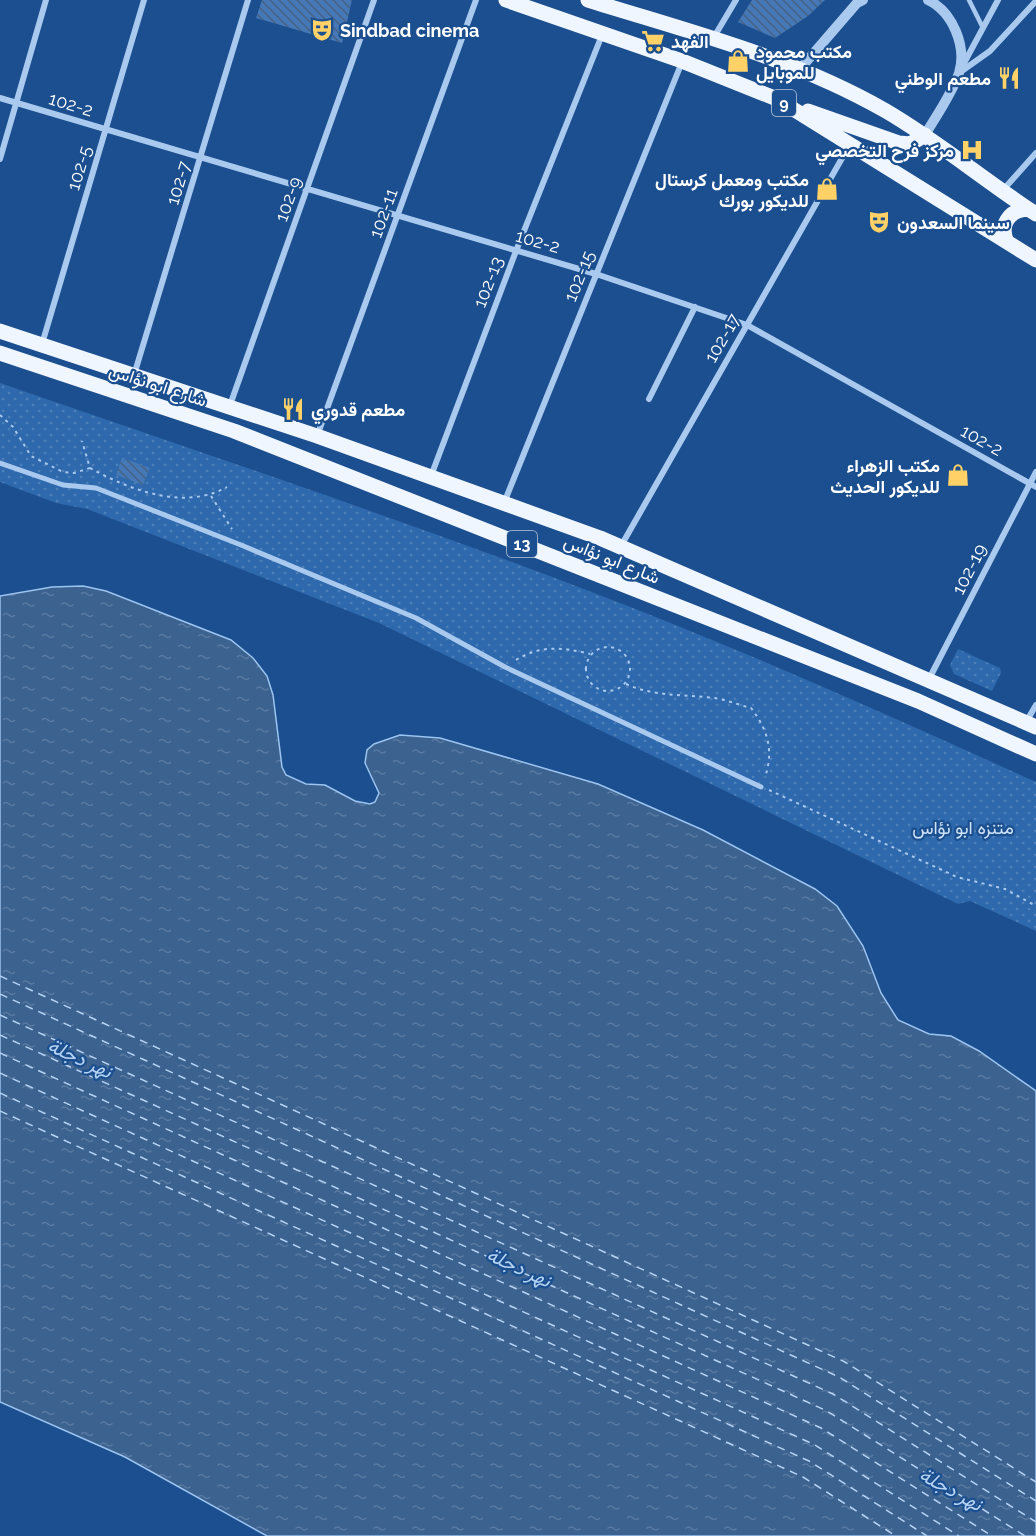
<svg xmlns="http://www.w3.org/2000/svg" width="1036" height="1536" font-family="Raleway,Vazirmatn,sans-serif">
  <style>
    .grass { fill: url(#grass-dots) }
    .water { fill: url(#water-ripples); stroke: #9cc4f0; stroke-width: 1.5 }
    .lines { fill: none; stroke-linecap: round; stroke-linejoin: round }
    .ferry { stroke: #b5d3f5; stroke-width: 1.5; stroke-dasharray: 8 6; stroke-linecap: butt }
    .building { fill: url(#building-back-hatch) }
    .path { stroke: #a9c9ee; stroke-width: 2; stroke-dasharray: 3 4.5; stroke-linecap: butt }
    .service { stroke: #a9c9ee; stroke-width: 4.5 }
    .pedestrian { stroke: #a9c9ee; stroke-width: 5 }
    .minor { stroke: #a9c9ee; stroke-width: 6 }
    .tertiary { stroke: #a9c9ee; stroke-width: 10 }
    .primary { stroke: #f0f6ff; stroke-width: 15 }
    .labels { text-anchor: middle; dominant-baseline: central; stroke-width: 4.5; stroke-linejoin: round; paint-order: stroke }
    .shield { fill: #1b4f8f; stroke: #bbcadd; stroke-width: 1.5 }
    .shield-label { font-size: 16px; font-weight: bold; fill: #fff }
    .poi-label { font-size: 18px; font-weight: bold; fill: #fff; stroke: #1b4f8f; text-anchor: start }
    .street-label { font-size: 18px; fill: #fff; stroke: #1b4f8f }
    .park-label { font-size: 18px; fill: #cfe3fa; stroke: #1b4f8f }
    .water-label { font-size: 20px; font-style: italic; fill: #b5d3f5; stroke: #1b4f8f }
  </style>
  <defs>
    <pattern id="grass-dots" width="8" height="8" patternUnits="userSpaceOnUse" patternTransform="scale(1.5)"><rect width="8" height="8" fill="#2e69ad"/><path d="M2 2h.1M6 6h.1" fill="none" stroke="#4d80b9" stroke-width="1.8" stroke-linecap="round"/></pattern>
    <pattern id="water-ripples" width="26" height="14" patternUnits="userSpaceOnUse" patternTransform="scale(1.5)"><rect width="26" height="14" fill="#3c6290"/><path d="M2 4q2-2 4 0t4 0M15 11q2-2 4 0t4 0" fill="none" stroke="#597aa1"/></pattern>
    <pattern id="building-back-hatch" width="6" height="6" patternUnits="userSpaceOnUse" patternTransform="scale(1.5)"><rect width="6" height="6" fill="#4478b7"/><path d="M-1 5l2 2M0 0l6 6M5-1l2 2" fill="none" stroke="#486282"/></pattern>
  </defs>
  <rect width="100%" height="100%" fill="#1b4f8f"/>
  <path class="grass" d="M0,383C197,451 395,517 589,591C741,649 889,715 1036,782V931L970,901L958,904L379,623L87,509L56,503L0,482Z
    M958,649L1000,668L1001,673L992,691L954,674L950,665Z"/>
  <path class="water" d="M83,586L106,591L231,640L253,658L267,676L273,695L282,767L286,775L306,784L325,785L355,801L370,804L375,802L379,793L365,763L367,750L374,744L400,735L440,738L598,784L703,830L815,889L837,906L863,946L881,993L898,1020L929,1034L951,1036L979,1051L1036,1091V1536H267L125,1457L0,1402V596L52,587Z"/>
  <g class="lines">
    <path class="ferry" d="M0,976L845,1362L1036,1482
      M0,994L839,1377L1036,1501
      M0,1015L833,1394L1036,1522
      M0,1035L827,1411L1025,1536
      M0,1053L821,1428L992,1536
      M0,1073L815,1445L959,1536
      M0,1093L809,1461L927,1536
      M0,1111L803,1477L896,1536"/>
  </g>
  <path class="building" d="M262,0H352L342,43L256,18Z
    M752,0H825L808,16L775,38L738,22Z
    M122,458L150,468L143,485L116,475Z"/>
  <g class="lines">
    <path class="path" d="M0,415L13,427L31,456L63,472L74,473L90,468L82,441
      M90,468C130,490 184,511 227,487
      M211,496L232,529
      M586 669a22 22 0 1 1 44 0a22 22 0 1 1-44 0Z
      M516,660C540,645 563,647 590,654
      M626,684C655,697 683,694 714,698C727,700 739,705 751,708C768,730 774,751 765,777
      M769,790L957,877L1005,889L1036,906"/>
    <path class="service" d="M969,0L983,28"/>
    <path class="pedestrian" d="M0,463L63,485L96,488L241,545L416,618L505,667L761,787"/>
    <path class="minor" d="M714,37L736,0
      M963,65L998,0
      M959,73L990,51L1036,1
      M0,98L596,274L747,325L1036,487
      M0,159L46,0
      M1003,190L1036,153
      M42,344L144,0
      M134,375L248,0
      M649,399L695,307
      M229,408L374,0
      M317,436L476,0
      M431,476L516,251L602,35
      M504,503L682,62
      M621,546L849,146
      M929,679L1036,472
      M1026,722L1036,705"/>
    <path class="tertiary" d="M800,69L857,3L863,0
      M925,135C936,116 952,94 959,73C967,47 953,12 928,0"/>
    <path class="primary" d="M506,0L682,61L777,99L1036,260
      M588,0C690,32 792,57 886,111C939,142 985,181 1036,214
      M808,111L899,143L910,144L925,135
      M1007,242C999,225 1009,210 1028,209
      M0,331L317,436L600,538L1036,727
      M0,353L234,431L918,701L1036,754"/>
  </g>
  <defs>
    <g id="theatre-bare" transform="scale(1.8)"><path d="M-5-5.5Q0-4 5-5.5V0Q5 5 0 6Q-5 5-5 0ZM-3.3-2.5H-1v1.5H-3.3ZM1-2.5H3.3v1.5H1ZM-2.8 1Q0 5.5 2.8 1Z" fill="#ffd166" stroke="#1b4f8f" stroke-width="2.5" paint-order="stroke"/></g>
    <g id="supermarket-bare" transform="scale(1.8)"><path d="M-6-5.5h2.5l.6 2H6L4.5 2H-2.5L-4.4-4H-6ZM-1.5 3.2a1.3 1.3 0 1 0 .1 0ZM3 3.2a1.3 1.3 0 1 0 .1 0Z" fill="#ffd166" stroke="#1b4f8f" stroke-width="2.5" paint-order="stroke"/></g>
    <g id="shop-bare" transform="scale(1.8)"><path d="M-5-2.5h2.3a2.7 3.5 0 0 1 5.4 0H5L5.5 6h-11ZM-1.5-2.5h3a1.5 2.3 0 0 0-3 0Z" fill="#ffd166" stroke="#1b4f8f" stroke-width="2.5" paint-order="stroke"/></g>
    <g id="restaurant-bare" transform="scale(1.8)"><path d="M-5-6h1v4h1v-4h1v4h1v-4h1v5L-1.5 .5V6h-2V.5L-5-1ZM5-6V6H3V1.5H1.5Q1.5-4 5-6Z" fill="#ffd166" stroke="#1b4f8f" stroke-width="2.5" paint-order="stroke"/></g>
    <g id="hospital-bare" transform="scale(1.8)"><path d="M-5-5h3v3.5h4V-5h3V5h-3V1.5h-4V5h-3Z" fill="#ffd166" stroke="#1b4f8f" stroke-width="2.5" paint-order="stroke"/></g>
  </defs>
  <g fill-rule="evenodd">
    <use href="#theatre-bare" x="322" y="30"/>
    <use href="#supermarket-bare" x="653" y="41"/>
    <use href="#shop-bare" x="738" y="61"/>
    <use href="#restaurant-bare" x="1009" y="78"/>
    <use href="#hospital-bare" x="972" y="150"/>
    <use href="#shop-bare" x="827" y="189"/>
    <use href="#theatre-bare" x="879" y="222"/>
    <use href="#restaurant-bare" x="293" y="409"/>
    <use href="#shop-bare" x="958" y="475"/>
  </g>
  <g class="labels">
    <g class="shield">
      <rect x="772" y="90" width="24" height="26" rx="4.5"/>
      <rect x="507" y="531" width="30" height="26" rx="4.5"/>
    </g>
    <g class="shield-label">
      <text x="784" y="103">9</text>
      <text x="522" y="544">13</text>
    </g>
    <g class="poi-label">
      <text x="340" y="30">Sindbad cinema</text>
      <text x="671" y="41">الفهد</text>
      <text x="756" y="51">مكتب محمود<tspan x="756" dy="21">للموبايل</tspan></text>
      <text x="991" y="78" text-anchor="end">مطعم الوطني</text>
      <text x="954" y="150" text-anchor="end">مركز فرح التخصصي</text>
      <text x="809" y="179" text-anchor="end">مكتب ومعمل كرستال<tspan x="809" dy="21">للديكور بورك</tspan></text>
      <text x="897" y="222">سينما السعدون</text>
      <text x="311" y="409">مطعم قدوري</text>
      <text x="940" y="465" text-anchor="end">مكتب الزهراء<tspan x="940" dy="21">للديكور الحديث</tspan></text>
    </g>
    <g class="street-label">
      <text transform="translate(71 104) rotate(17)">102-2</text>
      <text transform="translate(79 168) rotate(-73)">102-5</text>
      <text transform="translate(178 183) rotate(-73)">102-7</text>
      <text transform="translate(288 199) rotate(-70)">102-9</text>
      <text transform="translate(383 213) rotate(-70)">102-11</text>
      <text transform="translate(538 241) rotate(16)">102-2</text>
      <text transform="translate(579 276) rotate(-68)">102-15</text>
      <text transform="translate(488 282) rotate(-69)">102-13</text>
      <text transform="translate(722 338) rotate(-60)">102-17</text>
      <text transform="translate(158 385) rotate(18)">شارع ابو نؤاس</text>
      <text transform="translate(982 440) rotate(29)">102-2</text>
      <text transform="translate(612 559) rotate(22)">شارع ابو نؤاس</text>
      <text transform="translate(969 569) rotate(-63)">102-19</text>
    </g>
    <g class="park-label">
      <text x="963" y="827">متنزه ابو نؤاس</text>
    </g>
    <g class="water-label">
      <text transform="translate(80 1058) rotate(25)">نهر دجلة</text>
      <text transform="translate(519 1267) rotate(25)">نهر دجلة</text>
      <text transform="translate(951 1489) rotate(29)">نهر دجلة</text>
    </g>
  </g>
</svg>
